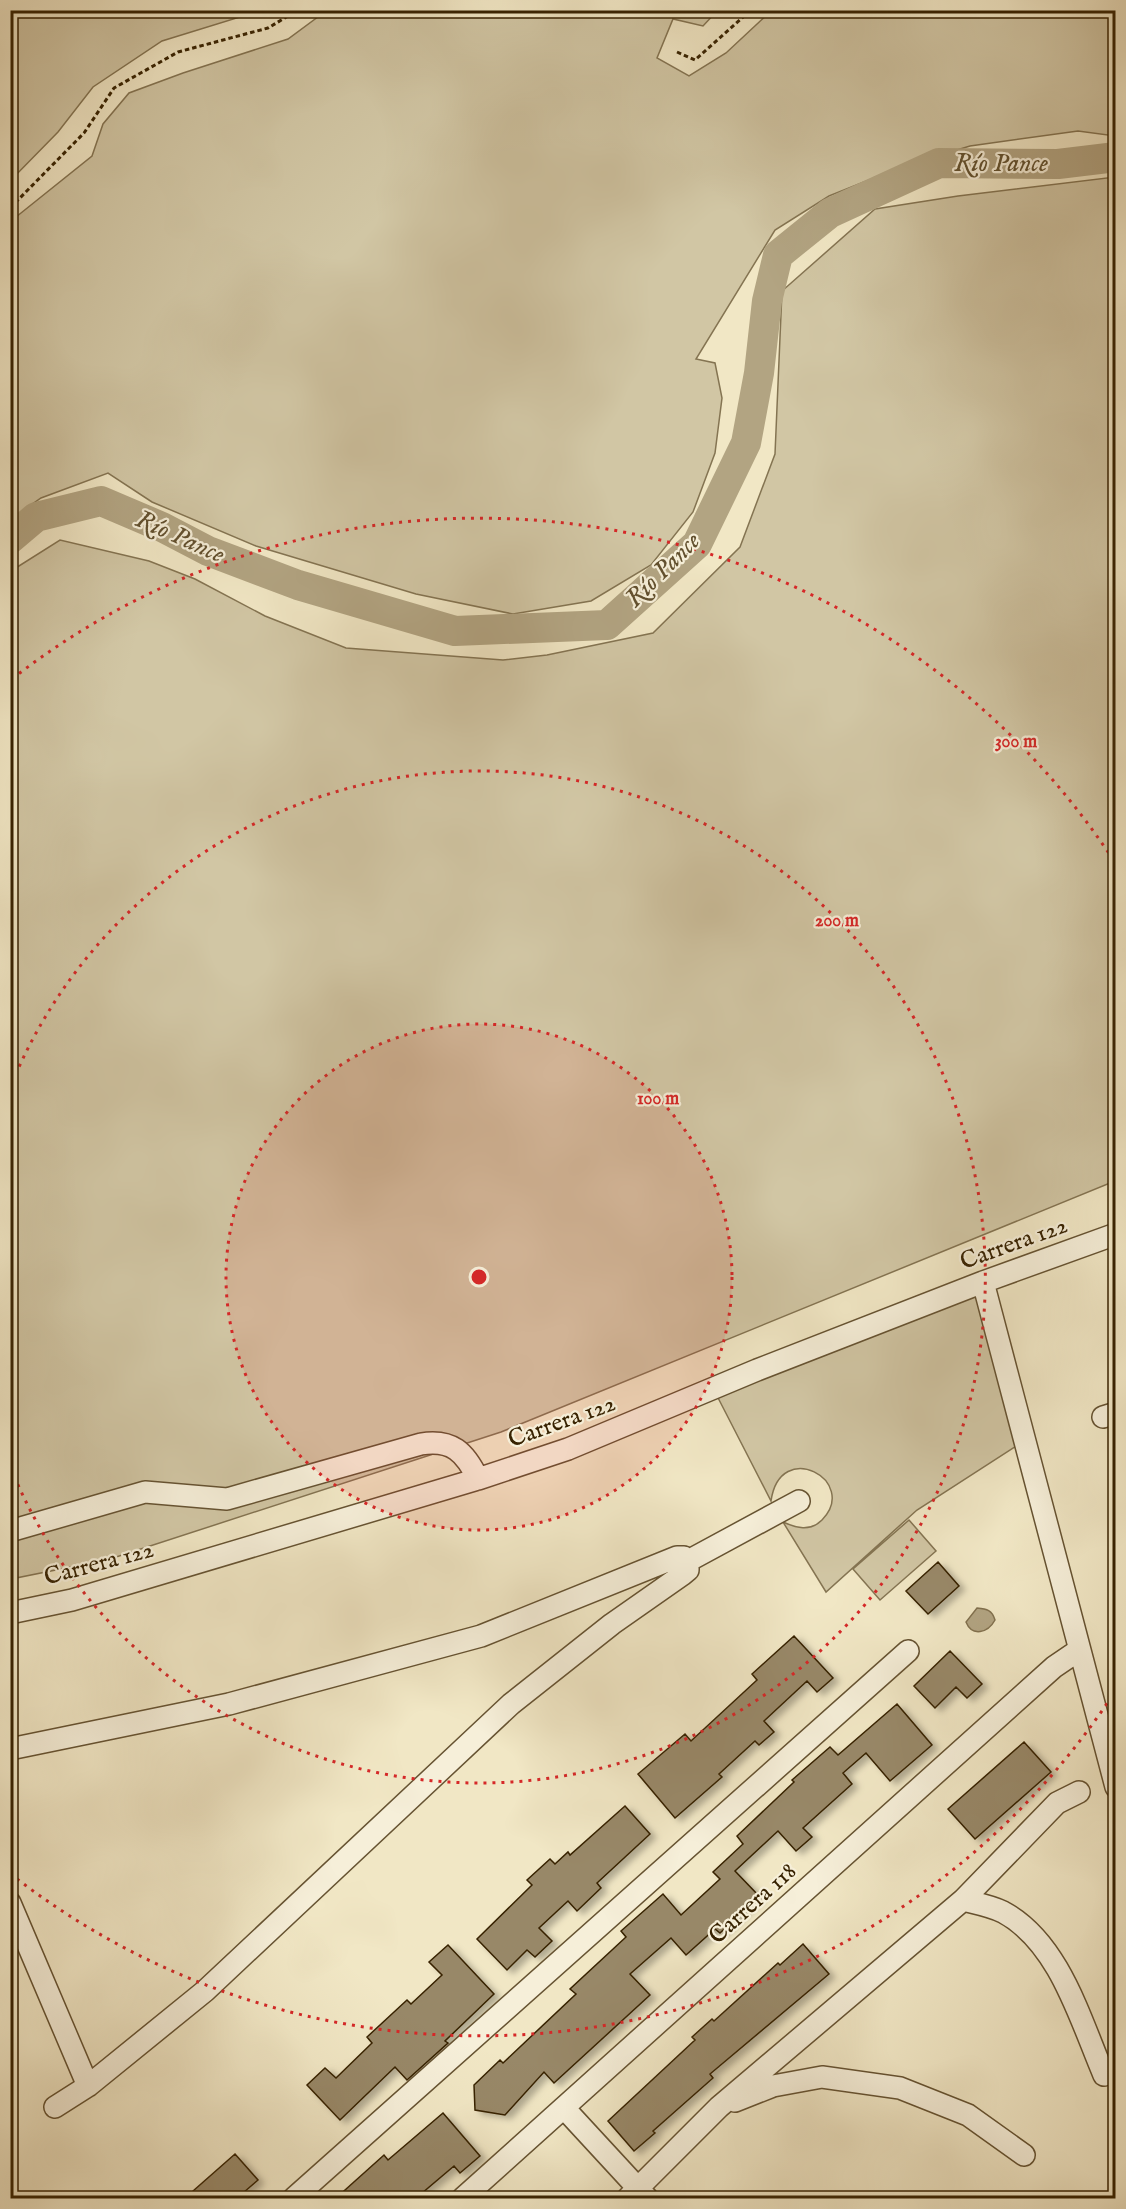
<svg xmlns="http://www.w3.org/2000/svg" width="1126" height="2209" font-family="'IM FELL English',serif">
  <style>
    .green { fill: #d1c6a4; stroke: #847452; stroke-width: 1.5 }
    .water { fill: #b2a482; stroke: #81704e; stroke-width: 1.5 }
    .lines { fill: none; stroke-linecap: round; stroke-linejoin: round }
    .river { stroke: #b2a482; stroke-width: 30 }
    .building { fill: #988867; stroke: #372201; stroke-width: 1.5; filter: url(#shadow) }
    .minor-casing { stroke: #665332; stroke-width: 24 }
    .path { stroke: #372201; stroke-width: 3; stroke-dasharray: 4.5 3; stroke-linecap: butt }
    .minor { stroke: #f6efd9; stroke-width: 21 }
    .ring { fill: none; stroke: #d62828; stroke-width: 3; stroke-dasharray: 3 6 }
    .labels { text-anchor: middle; dominant-baseline: central; stroke-width: 4.5; stroke-linejoin: round; paint-order: stroke }
    .street-label { font-size: 24px; fill: #372201; stroke: #f6efd9 }
    .water-label { font-size: 26px; font-style: italic; fill: #62502e; stroke: #f6efd9 }
    .centre { fill: #d62828; stroke: #f6efd9; stroke-width: 3 }
    .ring-label { font-size: 18px; text-anchor: middle; font-weight: bold; fill: #d62828; stroke: #f6efd9; stroke-width: 4.5; stroke-linejoin: round; paint-order: stroke }
  </style>
  <defs>
    <filter id="shadow"><feDropShadow dx="6" dy="3.5" stdDeviation="3" flood-color="#0004"/></filter>
  </defs>
  <rect width="100%" height="100%" fill="#f1e7c5"/>
  <filter id="stains"><feTurbulence type="fractalNoise" baseFrequency=".00333" numOctaves="4"/><feColorMatrix values="0 0 0 0 .2 0 0 0 0 .09 0 0 0 0 .02 0 0 0 .5 -.17"/></filter>
  <radialGradient id="worn" r=".72"><stop offset=".6" stop-color="#630" stop-opacity="0"/><stop offset="1" stop-color="#630" stop-opacity=".3"/></radialGradient>
  <path class="green" d="M11,10H259V11L162,41L93,87L58,132L11,180Z
    M326,11H717L703,26L673,19L657,58L689,76L726,53L771,11H1115V136L1078,131L970,146L904,166L829,196L775,230L696,359L715,363L722,398L715,453L693,512L651,565L591,601L513,614L416,594L256,546L152,502L108,473L41,498L11,519V221L92,156L103,124L129,93L183,73L288,39Z
    M1115,177V1181L501,1432L110,1559L11,1579V571L60,540L149,561L195,579L265,616L346,648L503,660L547,655L653,633L740,547L775,454L782,291L875,209L958,196Z
    M983,1282L1024,1441L917,1510L826,1592L783,1522C796,1528 810,1532 822,1520C860,1481 780,1437 771,1501L714,1390Z
    M909,1520L936,1551L880,1600L853,1569Z"/>
  <path class="water" d="M977,1608C987,1609 992,1610 995,1620C988,1633 972,1637 966,1622Z"/>
  <g class="lines">
    <path class="river" d="M10,539L36,517L101,501L162,527L208,551L298,585L455,631L607,625L697,544L746,443L759,373L767,301L778,255L830,213L939,163L1058,164L1116,157"/>
  </g>
  <path class="building" d="M938,1562L959,1586L928,1614L906,1591Z
    M794,1636L833,1678L817,1692L807,1681L764,1721L774,1732L759,1745L755,1741L719,1774L722,1777L675,1818L638,1774L685,1734L691,1741L757,1680L752,1674Z
    M950,1651L982,1684L967,1698L956,1687L935,1708L914,1686Z
    M897,1704L932,1745L890,1781L866,1753L843,1773L852,1784L803,1828L812,1837L796,1851L778,1831L735,1871L759,1896L720,1933L715,1929L686,1955L671,1938L630,1974L650,1995L554,2083L544,2072L505,2115L475,2110L474,2085L500,2060L503,2063L576,1994L570,1989L626,1937L621,1931L663,1894L681,1915L720,1879L713,1872L743,1844L737,1836L794,1782L792,1780L830,1747L838,1755Z
    M1024,1742L1051,1772L975,1839L948,1809Z
    M625,1806L650,1834L597,1883L601,1888L577,1911L568,1901L539,1928L552,1941L535,1957L527,1950L507,1970L477,1939L532,1885L527,1880L550,1859L555,1864L568,1852L570,1855Z
    M803,1944L829,1974L710,2074L713,2078L653,2131L655,2133L634,2151L608,2121L695,2040L692,2037L712,2019L714,2021L778,1963L780,1965Z
    M448,1945L494,1994L445,2041L448,2043L407,2080L395,2067L340,2120L307,2085L325,2068L336,2078L372,2043L367,2037L407,2000L411,2004L442,1975L429,1962Z
    M443,2113L480,2156L460,2173L454,2166L415,2199H335L384,2155L388,2160Z
    M235,2154L258,2180L236,2199H200L193,2191Z"/>
  <g class="lines">
    <g class="minor-casing">
      <path id="minor" d="M983,1282L1116,1787
        M1103,1417L1116,1413
        M10,1531L145,1492L227,1499L421,1444C452,1439 465,1452 478,1479
        M688,1561L799,1501
        M10,1613L72,1600L478,1479L568,1449L757,1370L983,1282L1116,1234
        M10,1749L229,1704L481,1636L677,1557H684L688,1561
        M963,1900C975,1903 991,1906 1003,1912C1059,1942 1080,2019 1104,2075
        M10,1903L88,2086
        M735,2101L773,2086L822,2077L900,2088L968,2115L1024,2155
        M55,2107L88,2086L205,1991L511,1704L612,1624L682,1575L688,1570V1561
        M564,2108L647,2198
        M294,2198L908,1651
        M463,2198L1054,1667L1079,1650
        M628,2198L719,2107L963,1900L1057,1803L1079,1792"/>
    </g>
    <path class="path" d="M677,52L695,60L751,10
      M10,208L84,133L114,88L178,52L268,28L298,10"/>
    <use href="#minor" class="minor"/>
  </g>
  <circle cx="479" cy="1277" r="253" fill="#d62828" fill-opacity=".12"/>
  <g class="ring">
    <circle cx="479" cy="1277" r="253"/>
    <path d="M12 1083A506 506 0 1 1 12 1471"/>
    <path d="M1112 1696A759 759 0 0 1 12 1875M12 679A759 759 0 0 1 1112 858"/>
  </g>
  <g class="labels">
    <g class="street-label">
      <text transform="translate(1014 1244) rotate(-20)">Carrera 122</text>
      <text transform="translate(562 1422) rotate(-20)">Carrera 122</text>
      <text transform="translate(99 1564) rotate(-15)">Carrera 122</text>
      <text transform="translate(753 1904) rotate(-42)">Carrera 118</text>
    </g>
    <g class="water-label">
      <text x="1001" y="163">Río Pance</text>
      <text transform="translate(180 537) rotate(24)">Río Pance</text>
      <text transform="translate(663 570) rotate(-45)">Río Pance</text>
    </g>
  </g>
  <circle cx="479" cy="1277" r="9" class="centre"/>
  <g class="ring-label">
    <text x="1016" y="747">300 m</text>
    <text x="837" y="926">200 m</text>
    <text x="658" y="1104">100 m</text>
  </g>
  <rect width="1126" height="2209" fill="none" stroke="#f1e7c5" stroke-width="36"/>
  <rect x="12" y="12" width="1102" height="2185" fill="none" stroke="#372201" stroke-width="3"/>
  <rect x="18" y="18" width="1090" height="2173" fill="none" stroke="#372201" stroke-width="1.5"/>
  <rect width="100%" height="100%" filter="url(#stains)"/>
  <rect width="100%" height="100%" fill="url(#worn)"/>
</svg>
